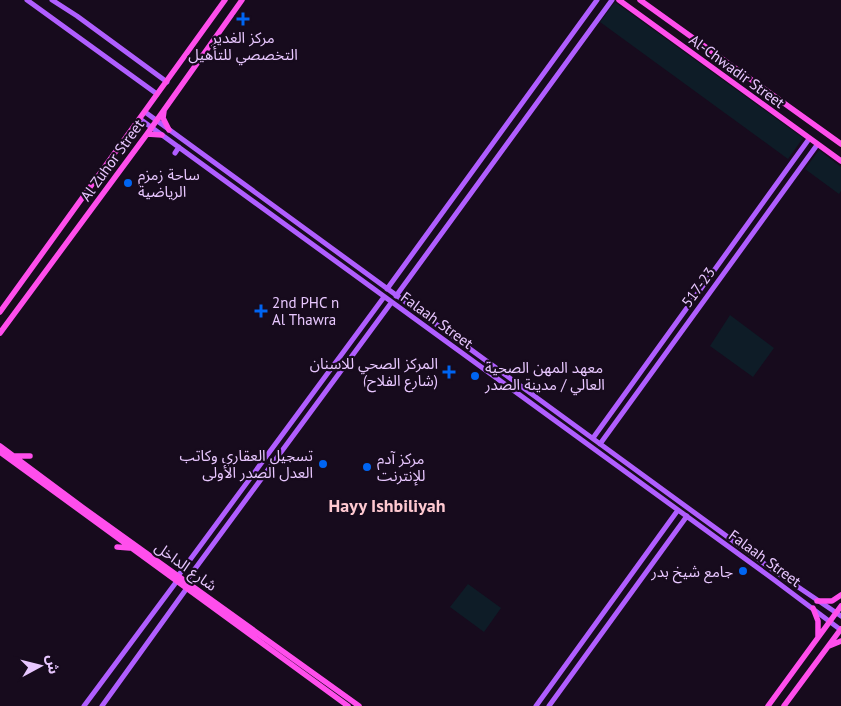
<svg xmlns="http://www.w3.org/2000/svg" width="841" height="706" font-family="'PT Sans','Noto Sans Arabic',sans-serif">
  <style>
    .green { fill: #0e1c27 }
    .lines { fill: none; stroke-linecap: round; stroke-linejoin: round }
    .secondary { stroke: #b05eff; stroke-width: 5 }
    .primary { stroke: #ff4eec; stroke-width: 5.5 }
    .poi-dot { fill: #0065f2; stroke: #170b1d; stroke-width: 2 }
    .labels { text-anchor: middle; dominant-baseline: central; stroke-width: 4.5; stroke-linejoin: round; paint-order: stroke }
    .poi-label { font-size: 15px; fill: #e8c7ff; stroke: #170b1d; text-anchor: start }
    .street-label { font-size: 15px; fill: #e8c7ff; stroke: #170b1d }
    .quarter-label { font-size: 18px; font-weight: bold; fill: #ffc9d1; stroke: #170b1d }
  </style>
  <rect width="100%" height="100%" fill="#170b1d"/>
  <path class="green" d="M615,2L803,138L788,159L600,22Z
    M819,150L841,167V191L839,194L805,169Z
    M730,315L774,348L753,377L710,346Z
    M468,584L501,608L484,632L450,607Z"/>
  <g class="lines">
    <path class="secondary" d="M27,0L157,94
      M52,0L77,16L167,82
      M145,112L773,570L841,616
      M140,119L773,579L841,630
      M175,153L179,147
      M387,289L597,0
      M396,296L612,0
      M593,438L809,139
      M600,444L817,145
      M178,576L384,297
      M186,581L391,303
      M84,706L177,581
      M102,706L187,588
      M536,706L678,510
      M549,706L687,516"/>
    <path class="primary" d="M619,0L841,161
      M640,0L841,144
      M164,111L163,118L169,130
      M147,134L162,135
      M0,312L225,0
      M0,333L147,134L242,0
      M0,446L82,507L359,706
      M0,452L348,706
      M13,456H30
      M117,547L130,548
      M817,601H832L841,595
      M813,608L818,621V637
      M829,646L841,641
      M768,706L841,606
      M784,706L841,629"/>
  </g>
  <g class="poi-dot">
    <path d="M240.5 11.5h5v5h5v5h-5v5h-5v-5h-5v-5h5z"/>
    <circle cx="128" cy="183" r="5"/>
    <path d="M258.5 303.5h5v5h5v5h-5v5h-5v-5h-5v-5h5z"/>
    <path d="M446.5 364.5h5v5h5v5h-5v5h-5v-5h-5v-5h5z"/>
    <circle cx="475" cy="376" r="5"/>
    <circle cx="323" cy="464" r="5"/>
    <circle cx="367" cy="467" r="5"/>
    <circle cx="743" cy="571" r="5"/>
  </g>
  <g class="labels">
    <g class="poi-label">
      <text x="243" y="37" text-anchor="middle">مركز الغدير<tspan x="243" dy="17">التخصصي للتأهيل</tspan></text>
      <text x="138" y="174">ساحة زمزم<tspan x="138" dy="17">الرياضية</tspan></text>
      <text x="272" y="302">2nd PHC n<tspan x="272" dy="17">Al Thawra</tspan></text>
      <text x="438" y="363" text-anchor="end">المركز الصحي للاسنان<tspan x="438" dy="17">(شارع الفلاح)</tspan></text>
      <text x="485" y="367">معهد المهن الصحية<tspan x="485" dy="17">العالي / مدينة الصدر</tspan></text>
      <text x="313" y="455" text-anchor="end">تسجيل العقاري وكاتب<tspan x="313" dy="17">العدل الصدر الأولى</tspan></text>
      <text x="377" y="458">مركز آدم<tspan x="377" dy="17">للإنترنت</tspan></text>
      <text x="733" y="571" text-anchor="end">جامع شيخ بدر</text>
    </g>
    <g class="street-label">
      <text transform="translate(737 71) rotate(36)">Al-Chwadir Street</text>
      <text transform="translate(112 160) rotate(-54)">Al Zuhor Street</text>
      <text transform="translate(698 287) rotate(-54)">517-23</text>
      <text transform="translate(437 320) rotate(36)">Falaah Street</text>
      <text transform="translate(765 558) rotate(36)">Falaah Street</text>
      <text transform="translate(186 566) rotate(36)">شارع الداخل</text>
    </g>
    <g class="quarter-label">
      <text x="387" y="505">Hayy Ishbiliyah</text>
    </g>
  </g>
  <g transform="translate(40 666) rotate(83)" stroke="#170b1d" stroke-width="4" paint-order="stroke">
  <path d="M0-4L9 19L0 12L-9 19Z" fill="#e8c7ff"/>
  <text y="-8" font-size="14" font-weight="bold" text-anchor="middle" fill="#e8c7ff">ش</text>
  </g>
</svg>
